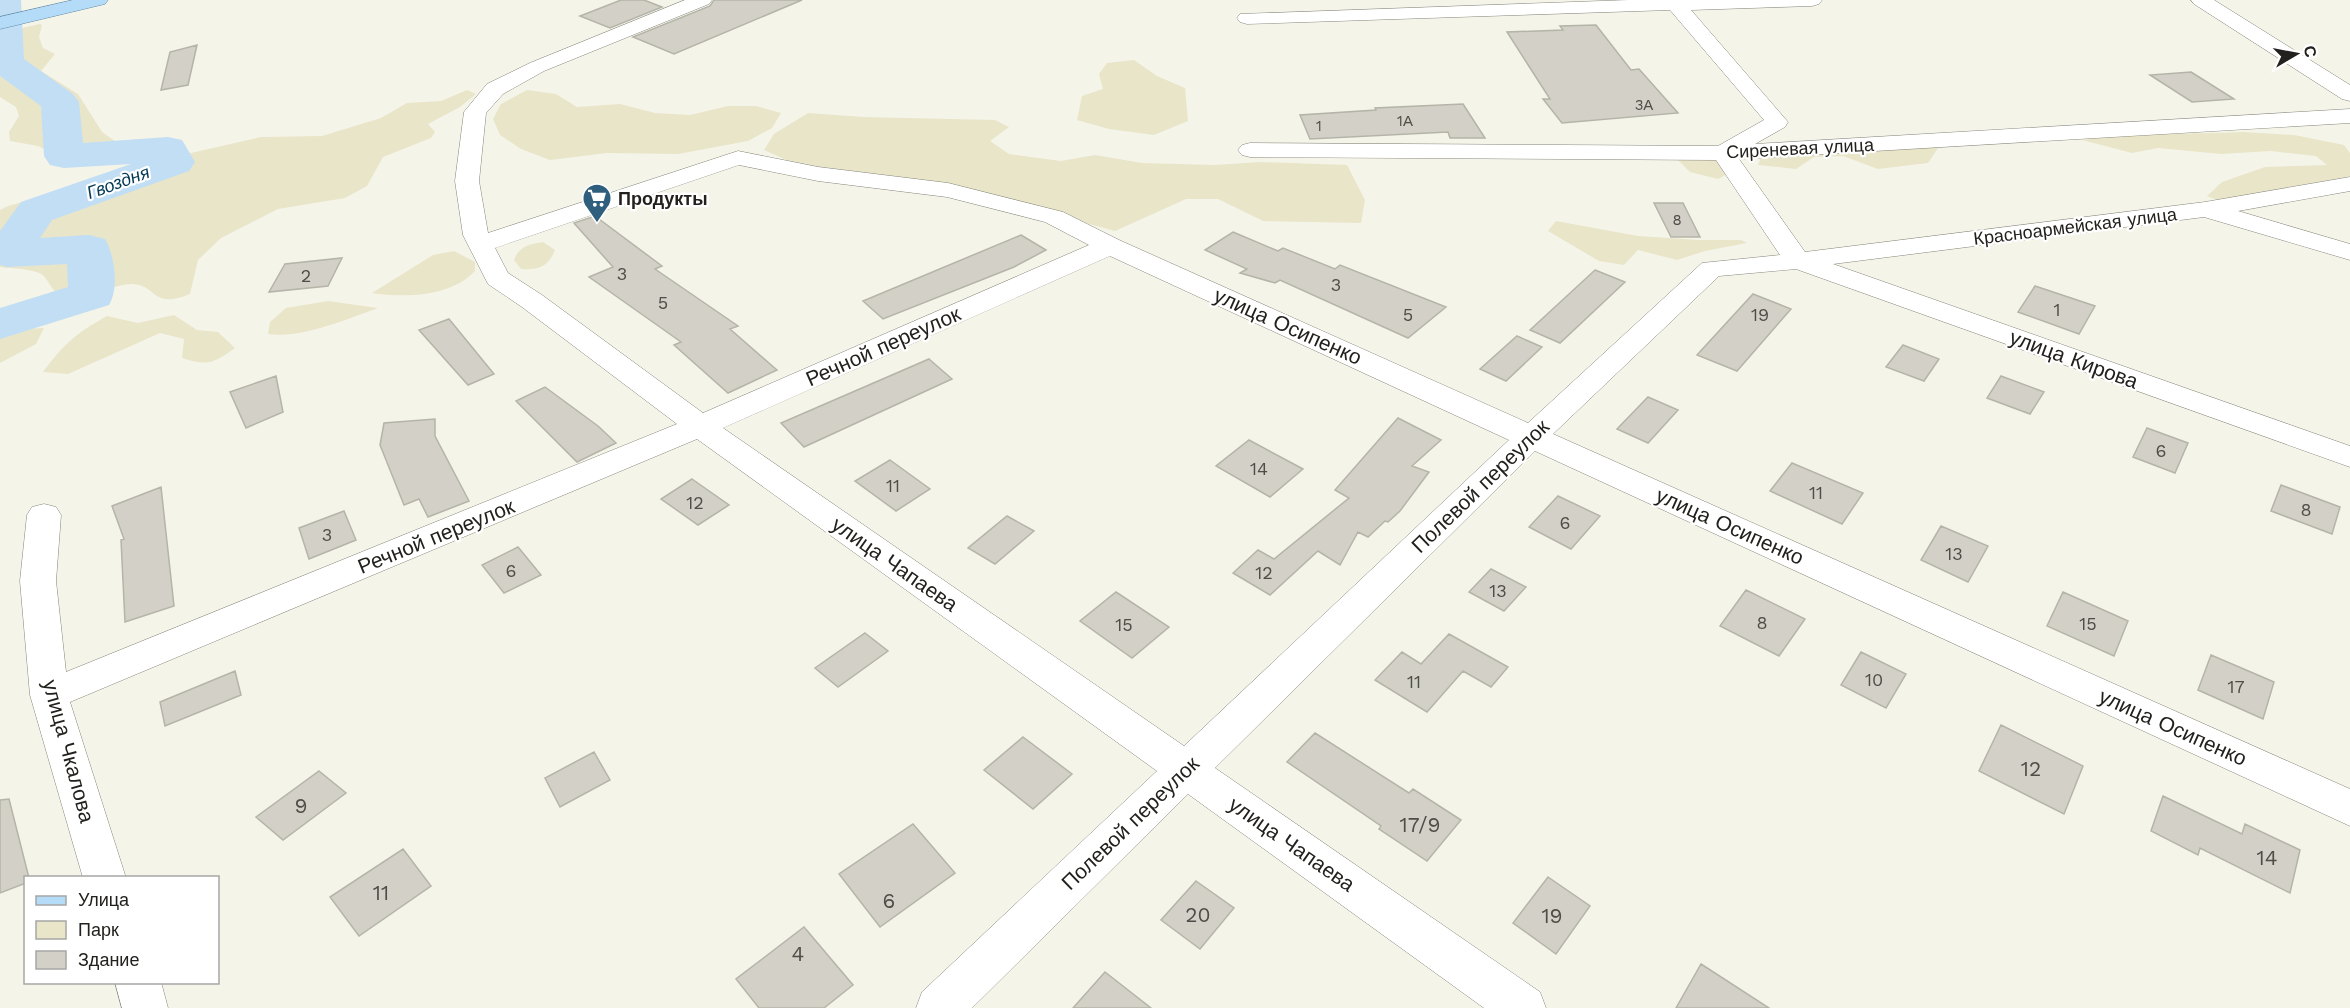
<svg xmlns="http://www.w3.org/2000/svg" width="2350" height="1008" font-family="'Work Sans',sans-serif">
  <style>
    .green { fill: #e9e5c9 }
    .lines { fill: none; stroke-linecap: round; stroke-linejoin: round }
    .stream { stroke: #c1def4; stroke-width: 6 }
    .river { fill: #c1def4; fill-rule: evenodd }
    .building { fill: #d3d1c7; stroke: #b5b4a9; stroke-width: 1.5 }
    .minor-casing { stroke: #86857b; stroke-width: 1 }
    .major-casing { stroke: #608aa7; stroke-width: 1 }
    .minor { fill: #fff; fill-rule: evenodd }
    .major { fill: #b4dbf7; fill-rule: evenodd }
    .labels { text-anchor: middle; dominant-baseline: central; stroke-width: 4.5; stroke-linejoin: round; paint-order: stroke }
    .far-number-label { font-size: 15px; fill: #4e4d48 }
    .far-street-label { font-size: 18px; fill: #22211d; stroke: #fff }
    .far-water-label { font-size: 18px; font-style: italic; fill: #053a57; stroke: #fff }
    .far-poi-label { font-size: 18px; font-weight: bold; fill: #22211d; stroke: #fff; text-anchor: start }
    .number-label { font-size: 18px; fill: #4e4d48 }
    .street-label { font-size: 21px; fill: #22211d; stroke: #fff }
    .near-number-label { font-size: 21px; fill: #4e4d48 }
  </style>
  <rect width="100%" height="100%" fill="#f5f4e9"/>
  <path class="green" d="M40,24L42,25L39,37L43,48L55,54L41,71L78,94L102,132L119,144L165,147L182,155L261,137L322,136L381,118L407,103L441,101L467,90L476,94L460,107L428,124L435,132L431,138L383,157L367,186L345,198L278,209L221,238L198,260L190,294C150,310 158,284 131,284C114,284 73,303 59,295C51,290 48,278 41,274C30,268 12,269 0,267V210L8,206L126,174L137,163L104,159L68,161L38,146L10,141L9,132L19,116L16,107L0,97V33Z
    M1134,60L1157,76L1185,88L1188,121L1154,135L1109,129L1077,120L1082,96L1103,89L1099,74L1107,63Z
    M527,90L556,94L577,107L620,104L655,113L690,115L728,106H756L781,113L772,128L748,141L678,154L607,153L550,160L521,149L500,135L493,119L501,104Z
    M808,113L864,117L995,120L1009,127L990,141L1009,154L1061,161L1095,155L1142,163L1215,165L1260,162L1347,165L1365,200L1361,223L1263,221L1218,199H1186L1115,231L1016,204L800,166L764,150L774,134Z
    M2244,132L2294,135L2344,145L2350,153V176L2284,194L2225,203L2207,196L2222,182L2265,167L2327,165L2316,156L2271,151L2221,154L2158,148L2132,153L2082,140C2135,131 2190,135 2244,132Z
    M1878,147L1938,148L1928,163L1878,169L1843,156L1814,157L1796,169L1758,165L1762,155Z
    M1687,156L1716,157L1731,172L1718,179L1690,172L1678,160Z
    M1556,221L1638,236L1699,240H1741L1747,243L1705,251L1677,260L1638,250L1624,265L1599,261L1548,231Z
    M543,242L555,250C548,267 539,270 521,269L514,260C519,246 530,244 543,242Z
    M454,251L475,262V271C451,297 404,298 372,293L433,255Z
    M328,301L378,308C348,319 300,339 268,334L270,322L286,308Z
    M174,315L197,330L218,332L235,348C213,364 207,366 182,358L184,339L160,333L68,374L43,372C65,343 75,334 107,316L138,323Z
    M44,328L36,344L0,363V330Z"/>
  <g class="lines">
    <path class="stream" d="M0,12L4,10"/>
    <path class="river" d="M0,0H21L24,59L73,94L79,102L83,143L168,137L182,140L195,162L189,171L52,220L40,238L89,235L105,239C115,255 119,290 109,305L0,339V308L68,287L67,264L7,267L0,265V231L21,202L131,164L64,168L50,165L44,156L41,106L0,76Z"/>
  </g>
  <path class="building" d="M621,0H644L662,7L610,28L580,16Z
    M714,0H802L674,54L633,37L710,6Z
    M1596,25L1631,70L1639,69L1678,113L1562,123L1543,99H1550L1507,32L1563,30L1560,26Z
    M197,45L188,85L161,90L170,52Z
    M2191,72L2234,99L2192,102L2150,75Z
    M1463,104L1485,138H1450L1448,132L1310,139L1300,115L1376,110L1375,108Z
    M1654,203H1683L1700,237H1671Z
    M595,216L662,266L655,269L738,326L730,329L777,370L728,393L674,345L681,342L589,277L613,267L574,223Z
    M1233,232L1278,251L1283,248L1335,269L1340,265L1446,307L1408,338L1280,280L1275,283L1240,273L1247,269L1205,250Z
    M1021,235L1046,250L1014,267L883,319L863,301Z
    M342,258L328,286L269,292L285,264Z
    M1595,270L1625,282L1560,343L1530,330Z
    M2035,286L2095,306L2079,334L2018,312Z
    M1753,294L1791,309L1737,371L1697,355Z
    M449,319L494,374L468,385L419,330Z
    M1517,336L1542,347L1506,381L1480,369Z
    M1903,345L1939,359L1924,381L1886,367Z
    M929,359L952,379L804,447L781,423Z
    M276,376L283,412L246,428L230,392Z
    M2001,376L2044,392L2030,414L1987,398Z
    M545,387L598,426L616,443L577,462L516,401Z
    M1648,397L1678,410L1648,443L1617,429Z
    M1398,418L1441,440L1412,466L1429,472L1400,511L1388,522L1385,521L1368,537L1358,532L1340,565L1318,551L1270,595L1233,573L1258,550L1274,559L1349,498L1335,490Z
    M435,419V436L469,501L428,517L419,499L404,505L380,445L384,423Z
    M2147,428L2188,443L2175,473L2133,457Z
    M1249,440L1303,469L1270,497L1216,466Z
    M890,460L930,489L896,511L855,481Z
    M1792,463L1863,493L1842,524L1770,491Z
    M692,479L729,505L698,525L661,499Z
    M2281,485L2340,507L2332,534L2271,511Z
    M161,487L174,606L125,622L121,540L124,539L112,506Z
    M1558,496L1600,516L1571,549L1529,527Z
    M344,511L356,540L309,559L299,528Z
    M1007,516L1034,531L995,564L968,548Z
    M1941,526L1988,546L1968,582L1921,560Z
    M518,547L541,575L504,593L482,565Z
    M1491,569L1526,587L1504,611L1469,592Z
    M1746,590L1805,619L1779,656L1720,626Z
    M1116,592L1169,627L1132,658L1080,621Z
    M2063,592L2128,621L2114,656L2047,626Z
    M865,633L888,651L838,687L815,668Z
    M1449,634L1508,667L1491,687L1463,671L1427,712L1375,680L1402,652L1421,664Z
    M1861,652L1906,674L1886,708L1841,685Z
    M2211,655L2274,682L2263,719L2198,690Z
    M235,671L241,695L165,726L160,702Z
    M2001,725L2083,766L2064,814L1979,771Z
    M1315,733L1409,793L1413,789L1461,820L1427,861L1379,829L1381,826L1287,762Z
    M1023,737L1072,774L1033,809L984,770Z
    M594,752L610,780L560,807L545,778Z
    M319,771L346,793L283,840L256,817Z
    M2163,796L2242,834L2245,824L2300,850L2290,893L2200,848L2198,855L2151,831Z
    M9,799L29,878H26V883L0,893V800Z
    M913,824L955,873L880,927L839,874Z
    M403,849L431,886L359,936L330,897Z
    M1548,877L1590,906L1556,954L1513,923Z
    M1196,881L1234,908L1200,949L1161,920Z
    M804,927L853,985L824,1008H759L736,979Z
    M1701,964L1769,1008H1676Z
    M1105,972L1151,1008H1073Z"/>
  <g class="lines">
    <g class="minor-casing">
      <path id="minor" d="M685,0H712L709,4L544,71L503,94L486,113L479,181L488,233L738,151L818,167L948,183L1063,212L1119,240L1528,423L1702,263L1780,255L1716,160L1250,157L1242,155L1238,150L1242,145L1250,143L1718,146L1764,120L1670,10L1247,24L1240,22L1237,18L1240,14L1629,0H1822L1819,4L1812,6L1691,10L1788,122L1785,127L1755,144L2350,109V123L1739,159L1805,252L2205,202L2350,177V191L2238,211L2350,244V260L2204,217L1833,264L2350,446V467L1796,269L1719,276L1553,434L2350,789V826L1535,451L1215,768L1540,992L1546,1008H1484L1188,794L972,1008H916L922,992L1157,771L697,439L70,702L126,878H83L30,695L20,581L27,515L32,507L44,504L56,507L61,515L56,581L66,672L677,424L522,307L488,284L463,235L455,181L464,112L487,84L530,63ZM739,165L818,181L947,197L1045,222L1089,245L703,413L542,295L508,273L495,248ZM1110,256L1509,440L1184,746L723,428Z
        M2191,0H2214L2350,85V101L2342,99L2194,4Z
        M115,982H161L168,1008H122Z"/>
    </g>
    <g class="major-casing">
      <path id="major" d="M73,0H108L105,4L0,29V17Z"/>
    </g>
    <use href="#minor" class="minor"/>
    <use href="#major" class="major"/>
  </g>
  <defs>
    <g id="supermarket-pin" transform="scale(1.5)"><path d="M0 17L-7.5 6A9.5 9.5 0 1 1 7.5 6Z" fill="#305e7d" stroke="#fff"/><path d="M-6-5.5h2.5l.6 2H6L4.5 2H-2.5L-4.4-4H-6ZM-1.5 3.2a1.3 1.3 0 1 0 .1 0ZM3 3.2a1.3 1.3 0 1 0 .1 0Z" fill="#fff"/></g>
  </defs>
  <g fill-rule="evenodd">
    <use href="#supermarket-pin" x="597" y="198"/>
  </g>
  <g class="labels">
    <g class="far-number-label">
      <text x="1644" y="105">3А</text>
      <text x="1405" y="121">1А</text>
      <text x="1319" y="126">1</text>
      <text x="1677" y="220">8</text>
    </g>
    <g class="far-street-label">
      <text transform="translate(1800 148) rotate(-3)">Сиреневая улица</text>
      <text transform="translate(2075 226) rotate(-7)">Красноармейская улица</text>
    </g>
    <g class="far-water-label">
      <text transform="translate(118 182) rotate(-20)">Гвоздня</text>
    </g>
    <g class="far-poi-label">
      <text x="618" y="198">Продукты</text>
    </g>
    <g class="number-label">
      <text x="622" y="273">3</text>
      <text x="306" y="275">2</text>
      <text x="1336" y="284">3</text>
      <text x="663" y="302">5</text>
      <text x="2057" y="309">1</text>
      <text x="1408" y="314">5</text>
      <text x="1760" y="314">19</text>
      <text x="2161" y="450">6</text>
      <text x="1259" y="468">14</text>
      <text x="893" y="485">11</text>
      <text x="1816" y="492">11</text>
      <text x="695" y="502">12</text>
      <text x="2306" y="509">8</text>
      <text x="1565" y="522">6</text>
      <text x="327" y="534">3</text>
      <text x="1954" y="553">13</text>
      <text x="511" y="570">6</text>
      <text x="1264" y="572">12</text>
      <text x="1498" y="590">13</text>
      <text x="1762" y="622">8</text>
      <text x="2088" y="623">15</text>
      <text x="1124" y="624">15</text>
      <text x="1874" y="679">10</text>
      <text x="1414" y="681">11</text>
      <text x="2236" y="686">17</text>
    </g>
    <g class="street-label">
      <text transform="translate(1288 326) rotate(24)">улица Осипенко</text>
      <text transform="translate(883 346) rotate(-24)">Речной переулок</text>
      <text transform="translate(2074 359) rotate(20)">улица Кирова</text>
      <text transform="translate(1480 486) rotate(-44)">Полевой переулок</text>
      <text transform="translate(1730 526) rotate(24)">улица Осипенко</text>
      <text transform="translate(436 536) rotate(-22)">Речной переулок</text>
      <text transform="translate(895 564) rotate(35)">улица Чапаева</text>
      <text transform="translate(2173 727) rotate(24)">улица Осипенко</text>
      <text transform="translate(69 751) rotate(75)">улица Чкалова</text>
      <text transform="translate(1130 823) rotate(-44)">Полевой переулок</text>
      <text transform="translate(1292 844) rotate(35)">улица Чапаева</text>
    </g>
    <g class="near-number-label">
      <text x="2031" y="768">12</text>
      <text x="301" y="805">9</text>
      <text x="1420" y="824">17/9</text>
      <text x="2267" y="857">14</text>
      <text x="381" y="892">11</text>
      <text x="889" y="900">6</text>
      <text x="1198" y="914">20</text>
      <text x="1552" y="915">19</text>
      <text x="798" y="953">4</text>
    </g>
  </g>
  <rect x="24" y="876" width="195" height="108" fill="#ffffff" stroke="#a7a6a5" stroke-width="1.5"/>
  <rect x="36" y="896" width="30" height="9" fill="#b4dbf7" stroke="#a7a6a5" stroke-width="1.5"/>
  <text x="78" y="906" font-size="18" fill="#22211d">Улица</text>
  <rect x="36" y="921" width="30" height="18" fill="#e9e5c9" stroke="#a7a6a5" stroke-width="1.5"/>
  <text x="78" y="936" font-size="18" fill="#22211d">Парк</text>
  <rect x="36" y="951" width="30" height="18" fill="#d3d1c7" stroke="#a7a6a5" stroke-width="1.5"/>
  <text x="78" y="966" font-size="18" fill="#22211d">Здание</text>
  <g transform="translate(2296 54) rotate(80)" stroke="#ffffff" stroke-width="4.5" paint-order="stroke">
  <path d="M0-4.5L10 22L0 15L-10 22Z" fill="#22211d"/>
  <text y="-9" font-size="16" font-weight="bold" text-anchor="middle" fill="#22211d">С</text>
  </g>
</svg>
